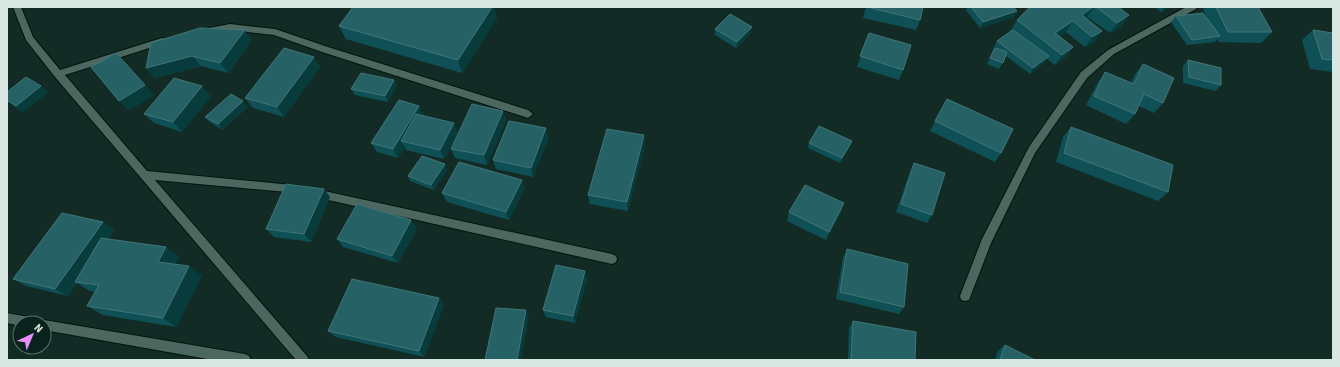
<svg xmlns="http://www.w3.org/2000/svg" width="1340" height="367" font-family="'Source Sans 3',sans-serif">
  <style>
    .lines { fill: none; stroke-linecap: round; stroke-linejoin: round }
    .street-casing { stroke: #00140f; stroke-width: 2 }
    .street { fill: #4c675f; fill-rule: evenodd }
    .wall { fill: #0f5056 }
    .shaded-wall { fill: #073b3c }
    .building { fill: #256165; stroke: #417679 }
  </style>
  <rect width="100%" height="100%" fill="#122c25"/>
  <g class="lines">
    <g class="street-casing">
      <path id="street" d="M13,7H21L33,37L60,70L162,38L165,39L166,41L165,43L65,75L147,171L302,186L303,189L302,192L298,193L155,180L307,356L309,360H296L55,77L26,40Z
        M1186,7H1197L1196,9L1114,54L1087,78L1035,153L991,243L969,300L965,301L961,300L960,296L982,239L1029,147L1081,72L1108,50Z
        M230,24L275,29L328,47L528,110L533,114L528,118L322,52L274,35L230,30L209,34L205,31L209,28Z
        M315,189L612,254L616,256L617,259L616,262L612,264L315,197L311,196L310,193L311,190Z
        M7,313L34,318L38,319L39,323L44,320L245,354L249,356L251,360H213L44,330V323H20V326L7,323Z"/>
    </g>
    <use href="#street" class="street"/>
  </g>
  <path class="wall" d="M353,7H494L497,18L462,73L346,39L339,26Z
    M866,7H923L920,20L916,30L863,18Z
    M968,7H1013L1014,17L980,28L966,10Z
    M1030,7H1118L1122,26L1110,33L1087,17L1085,18L1102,31L1094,42L1085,47L1066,32L1059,36L1073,47L1066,57L1055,65L1047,59L1045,62L1030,74L1006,56L999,69L987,64L994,48V47L997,41L1011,30L1017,20Z
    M1155,7H1170L1161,12Z
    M1205,7H1258L1272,32L1261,43L1219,42L1217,39L1215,42L1187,45L1171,22L1176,16L1208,20L1203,9Z
    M715,29L751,33L736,48L715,35Z
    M1313,30L1333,33V72L1310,69L1302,40Z
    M869,33L903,70L899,80L857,67Z
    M252,40L228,73L201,66L155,78L146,68Z
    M314,57L320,67L284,117L253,108L245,98Z
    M1188,60L1221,85L1216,91L1183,83V66Z
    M1143,64L1163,103L1154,113L1139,106L1135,114L1126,124L1086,105L1098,82L1105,72L1131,83L1135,74Z
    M394,80L397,85L388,102L355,95L351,89Z
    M41,86L48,92L23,112L7,101V92Z
    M211,96L182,132L154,123L144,114Z
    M243,101L248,107L222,130L210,122L205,117Z
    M503,111L506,120L487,165L455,158L451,149Z
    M424,116L458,133L444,159L406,150L405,147L398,158L377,152L371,143Z
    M935,121L1001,153L995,162L930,131Z
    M1071,127L1168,192L1158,201L1056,162L1063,137Z
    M549,138L533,177L496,169L493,160Z
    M809,143L850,146L840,163L808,148Z
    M645,145L628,211L590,204L588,195Z
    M914,163L932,215L927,223L896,212L910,172Z
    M445,164L447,170L434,190L410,181L408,176Z
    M522,180L525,188L509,220L447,202L442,193Z
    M324,189L330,197L311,242L274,237L266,229Z
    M789,212H841L826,240L787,221Z
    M103,222L114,230L108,239L166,247L179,257L175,264L202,276L176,327L103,315L87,306L96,292L90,291L77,283L68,296L26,286L13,279Z
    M417,229L398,263L343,247L337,239Z
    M847,249L904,307L899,314L836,299L843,257Z
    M585,271L587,279L575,323L546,317L543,310Z
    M444,305L424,357L336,337L328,331Z
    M853,321L915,360H848L849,328Z
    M1005,345L1035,360H995L998,351Z"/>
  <path class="shaded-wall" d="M492,7H494L497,18L462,73L458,60Z
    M1093,7H1094L1087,17L1077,24L1082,15Z
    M1165,7H1170L1161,12Z
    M1017,11L1014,17L980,28L983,22Z
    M1129,15L1122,26L1110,33L1117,23Z
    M1073,21L1066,32L1049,44L1055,33Z
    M752,27L751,33L736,48L737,42Z
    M245,30L252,40L228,73L220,63Z
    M1102,31L1094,42L1085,47L1092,37Z
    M1073,47L1066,57L1055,65L1062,55Z
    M116,53L154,95L129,111L119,101Z
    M192,56L201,66L155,78L146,68Z
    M1049,56L1045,62L1030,74L1033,68Z
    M314,57L320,67L284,117L277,107Z
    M394,80L397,85L388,102L385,96Z
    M41,86L48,92L23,112L16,106Z
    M202,86L211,96L182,132L173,122Z
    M243,101L248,107L222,130L218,124Z
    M419,106L424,116L401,141L405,147L398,158L393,149Z
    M503,111L506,120L487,165L484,155Z
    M454,123L458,133L444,159L440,150Z
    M546,128L549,138L533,177L531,168Z
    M644,135L645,145L628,211L627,202Z
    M852,141L850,146L840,163L842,158Z
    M445,164L447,170L434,190L431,185Z
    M522,180L525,188L509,220L506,212Z
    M324,189L330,197L311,242L304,234Z
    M844,203L841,212L826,240L829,232Z
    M411,220L417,229L398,263L392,256Z
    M103,222L114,230L78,282H75L77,283L68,296L55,289Z
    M166,247L179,257L172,271L158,262Z
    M189,266L202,276L176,327L163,318Z
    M585,271L587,279L575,323L573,316Z
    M439,298L444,305L424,357L419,351Z
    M526,310L529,317L521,360H517Z"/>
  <path class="building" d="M353,7H492L458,60L339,26Z
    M867,7H923L920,20Z
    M971,7H1013L1017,11L983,22Z
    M1030,7H1093L1082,15L1102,31L1092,37L1073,21L1055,33L1073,47L1062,55L1017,20Z
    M1096,7H1118L1129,15L1117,23Z
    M1216,7H1258L1272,32H1228Z
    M1203,13L1220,36L1192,40L1176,16Z
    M730,14L752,27L737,42L715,29Z
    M200,28L245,30L220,63L192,56L146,68L151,43Z
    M1013,30L1049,56L1033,68L997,41Z
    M1313,30L1333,33V60L1322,59Z
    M869,33L911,45L903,70L860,56Z
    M284,48L314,57L277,107L245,98Z
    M995,48L1007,52L1003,63L990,58Z
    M116,53L145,85L119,101L91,67Z
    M1188,60L1221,68V85L1189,77Z
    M1143,64L1174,78L1163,103L1144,94L1135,114L1094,96L1105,72L1134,84Z
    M361,73L394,80L385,96L351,89Z
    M26,77L41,86L16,106L7,100V92Z
    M174,78L202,86L173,122L144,114Z
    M231,94L243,101L218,124L205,117Z
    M947,99L1013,129L1001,153L935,121Z
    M399,100L419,106L393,149L371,143Z
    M472,104L503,111L484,155L451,149Z
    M416,114L454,123L440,150L401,141Z
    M509,121L546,128L531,168L493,160Z
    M819,126L852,141L842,158L809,143Z
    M1071,127L1173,165L1168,192L1064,153Z
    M607,129L644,135L627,202L588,195Z
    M422,156L445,164L431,185L408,176Z
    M459,162L522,180L506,212L442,193Z
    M914,163L945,173L932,215L901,204Z
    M286,184L324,189L304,234L266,229Z
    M805,185L844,203L829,232L789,212Z
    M357,204L411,220L392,256L337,239Z
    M62,213L103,222L55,289L13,279Z
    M101,238L166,247L158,262L189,266L163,318L87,306L99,285L75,282Z
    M847,249L908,264L904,307L840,292Z
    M556,265L585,271L573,316L543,310Z
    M352,279L439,298L419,351L328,331Z
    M496,308L526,310L517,360H485Z
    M853,321L916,332L915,360H855L851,359Z
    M1005,345L1035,360H1000Z"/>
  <rect width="1340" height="367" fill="none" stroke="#d9e7e3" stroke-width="16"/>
  <g transform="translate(32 335) rotate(44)"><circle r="19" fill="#08221c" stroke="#5c716c"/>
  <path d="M0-3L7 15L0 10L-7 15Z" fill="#ea8dfd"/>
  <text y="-6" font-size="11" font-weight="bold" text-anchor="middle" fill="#d9e7e3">N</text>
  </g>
</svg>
